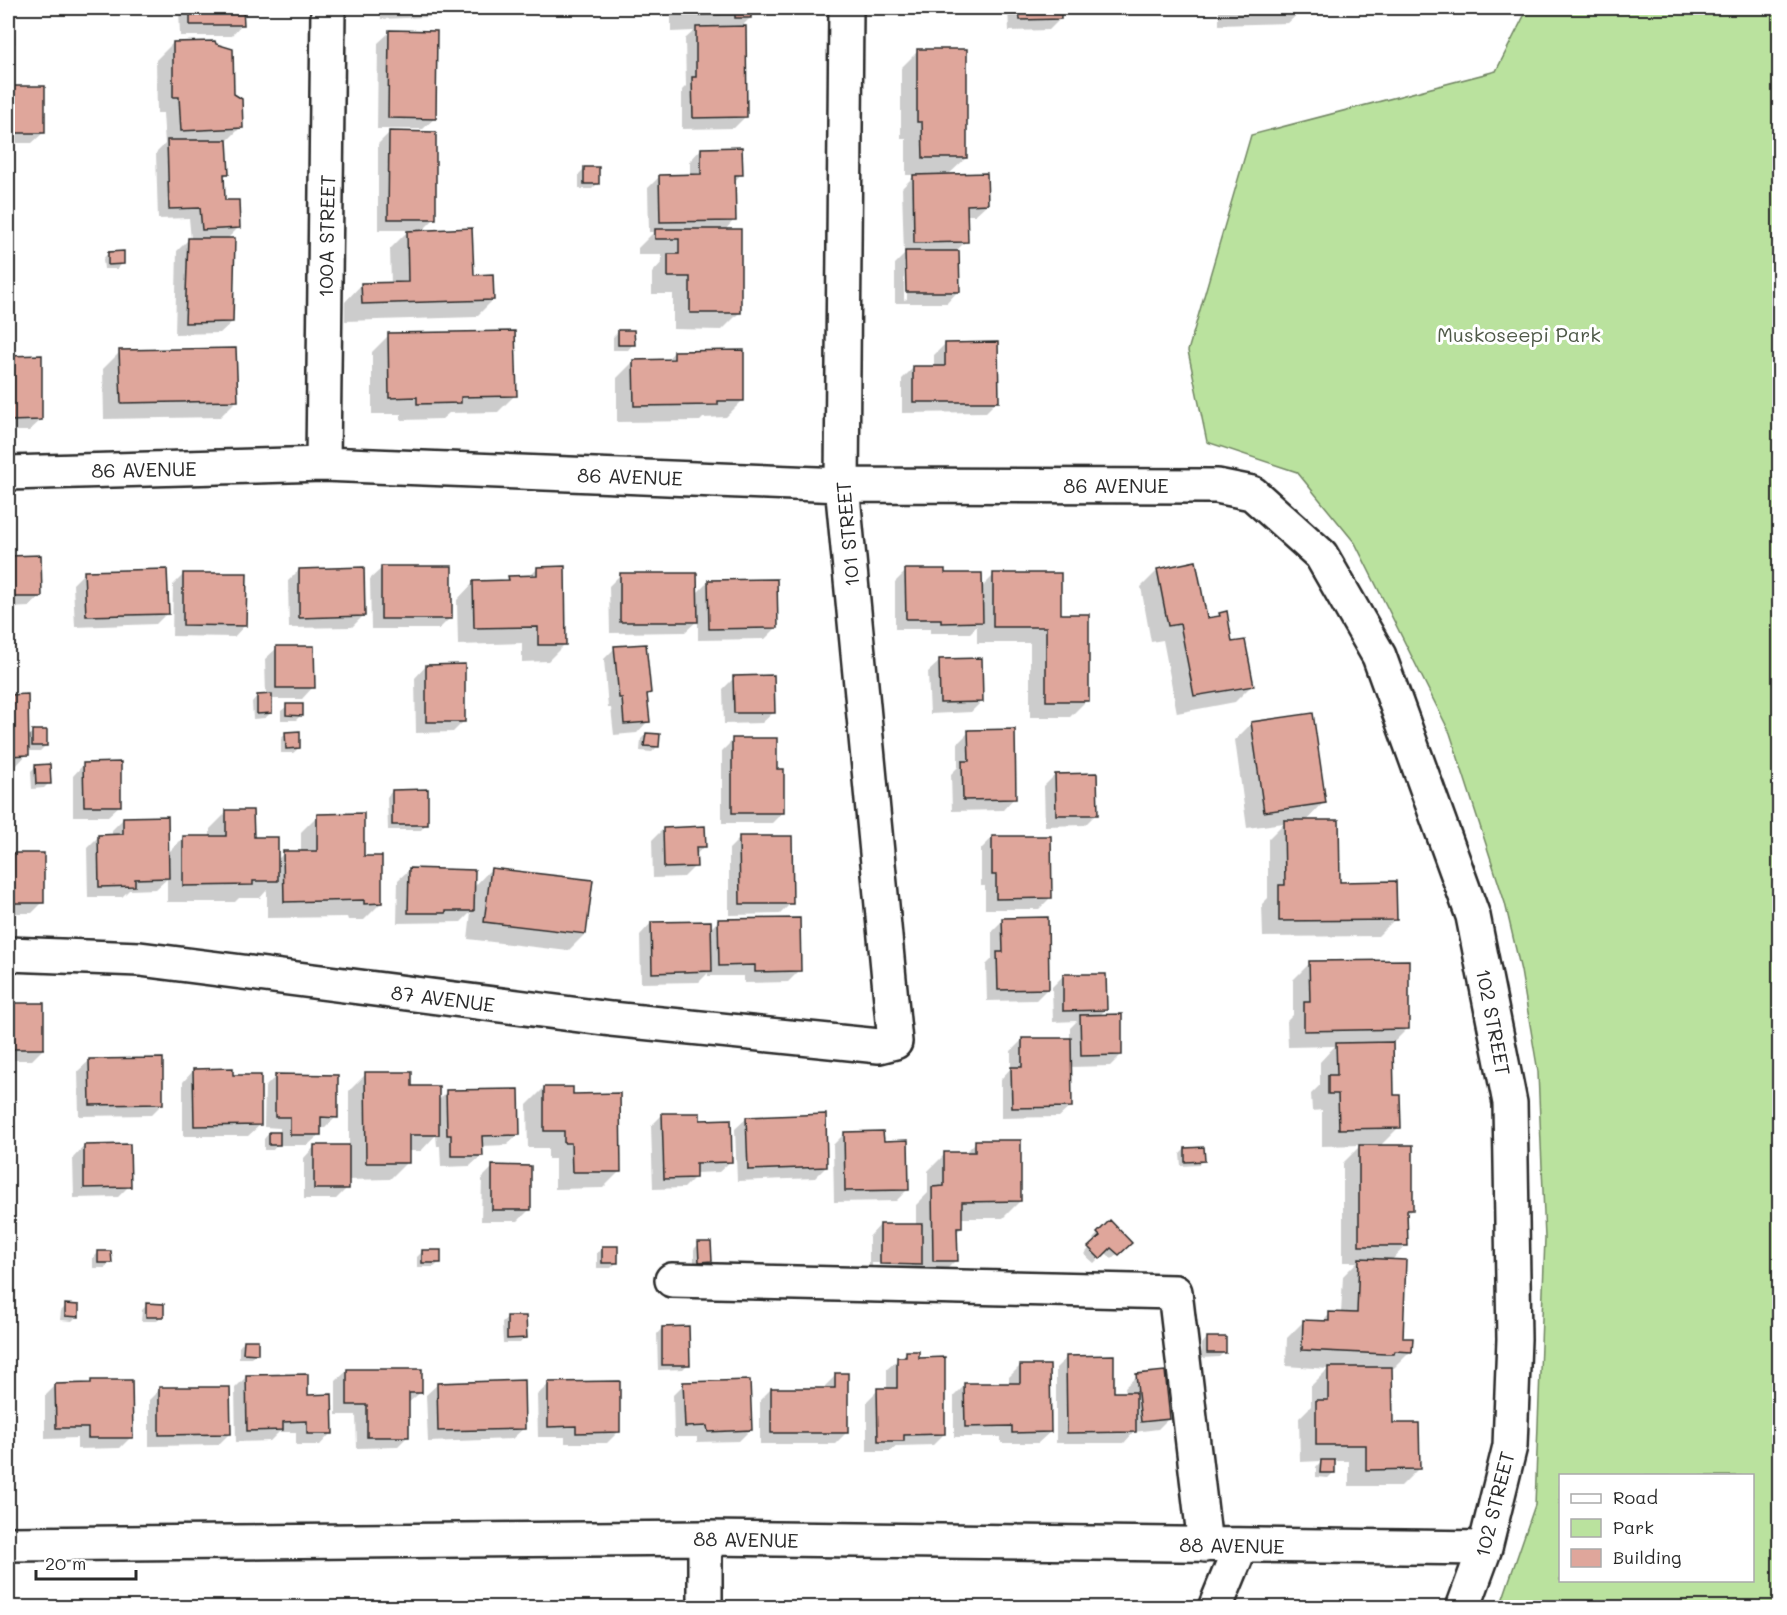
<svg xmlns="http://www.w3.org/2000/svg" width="1787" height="1615" font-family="Mali,sans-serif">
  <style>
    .green { fill: #bae29e; stroke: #728664; stroke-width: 1.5; fill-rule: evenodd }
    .shadow { fill: #0003; fill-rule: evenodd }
    .building { fill: #dfa69b; stroke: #2b2b2b; stroke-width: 1.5 }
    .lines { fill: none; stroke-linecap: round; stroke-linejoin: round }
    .minor-casing { stroke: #2b2b2b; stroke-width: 38 }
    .minor { stroke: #fff; stroke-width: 33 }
    .labels { text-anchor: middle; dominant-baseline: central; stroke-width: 6; stroke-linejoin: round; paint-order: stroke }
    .street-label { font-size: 20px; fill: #2b2b2b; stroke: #fff }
    .park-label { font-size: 20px; fill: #4f5948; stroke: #fff }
  </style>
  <rect width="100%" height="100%" fill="#fff"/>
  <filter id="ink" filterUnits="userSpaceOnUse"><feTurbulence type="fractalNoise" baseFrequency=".0167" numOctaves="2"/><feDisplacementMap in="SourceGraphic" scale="12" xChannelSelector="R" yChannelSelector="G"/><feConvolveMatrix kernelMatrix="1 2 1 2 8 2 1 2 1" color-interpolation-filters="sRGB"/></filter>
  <g filter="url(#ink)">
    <path class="green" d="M1528,8H1779V1607H1500L1535,1505L1545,1238L1538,1072L1521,971L1505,903L1450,733L1355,543L1297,472L1207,442L1188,351L1251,135L1496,71ZM1560,1476H1752V1580H1560Z"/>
    <path class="shadow" d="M179,8H242V24L231,36H180Z
      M380,8H439L429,17L381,19Z
      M671,8H750V18L740,28L745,117L734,128L682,129V90L686,86L685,39L694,31L671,32Z
      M1008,8H1060V19L1049,30L1009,31Z
      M1219,8H1304L1288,23L1219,25Z
      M390,32L435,118L423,129H377L378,43Z
      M173,43L233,95L241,127L226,142L228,173L223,178L224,202L238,228L226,240L232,322L220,333L175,334L177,251L188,240H191L189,218L158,219L156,153L165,144L163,113H157L156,60Z
      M918,51L966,158L948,175L987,204L975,215H966V241L955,252L958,291L947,303H895V264L904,255L902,188L915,175H906V139H901V68ZM904,262H907V299L904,300Z
      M9,88L44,132L32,143H8Z
      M389,133L434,219L421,232L473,276L493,300L476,317L345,321V302L362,284H391L390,249L409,230H378V144Z
      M701,149L741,174L734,182V220L724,231L739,313L722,330L673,329V294H652V273L662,262V255H638V248L654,232H649L648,188L660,176H690V161Z
      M585,168L597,184L592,189H579V174Z
      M108,253L123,263L117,269H104L103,259Z
      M618,332L633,344L628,350H613V337Z
      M389,335L515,395L498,412L449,413L442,419L401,420V414H372V352Z
      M945,344L997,401L986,412L902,413V379L913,368L934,367V355Z
      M120,352L237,400L220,417L104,419L103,369Z
      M674,352L743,400L726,417L703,418L700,421L617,422V378L634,361H666Z
      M8,357H40L41,420L29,431H8Z
      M8,557H40L41,596L29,607L8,608Z
      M382,568L450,618L439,629H371L370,579Z
      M538,568L565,644L548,661L522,662V643L458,645L457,600L474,582L505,581L509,577H529Z
      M299,570L363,616L352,627L289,628L288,581Z
      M1158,570L1206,620L1215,618L1220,614L1231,644L1252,685L1235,702L1177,713L1163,640L1151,642L1141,587Z
      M906,571L944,574L981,588L994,575L1059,615L1087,700L1070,717H1030V643H977V626L970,633H930V629H895V582Z
      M84,573L167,613L156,624L75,627L73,584Z
      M184,574L245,625L234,637L172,636L173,585Z
      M620,575L696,594L709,581L776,628L765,639L698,640V620L685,632L610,633L609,586Z
      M277,648L313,687L302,699H270L271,713L265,718L253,719L252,702L257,696H266L265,659Z
      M615,648L649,693L646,696L648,721L637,733L614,735L611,708H608L604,659Z
      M940,661L982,701L971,712L930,714L928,672Z
      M426,666L464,721L453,732L416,733L415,678Z
      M734,678L774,712L762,723L724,724L723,689Z
      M8,696H26L27,737L33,732L46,745L40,751H27V754L16,766H8Z
      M287,706L301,715L296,720H281V711Z
      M1252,723L1324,802L1305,822L1338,883L1395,919L1378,936L1263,937L1262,904L1268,898V839L1284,823L1247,828L1235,740Z
      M969,732L1014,798L1003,810L952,811L951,774L958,767V743Z
      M286,733L299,748L293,753H281V739Z
      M646,734L657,747L652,752L640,751L641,739Z
      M733,740L776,770L783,812L772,823H722V751Z
      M84,764L120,805L108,816H73V776Z
      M36,766L49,783L44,788L32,789L31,771Z
      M1055,775L1096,814L1085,825L1045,826L1044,786Z
      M392,791L426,824L421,830H388L387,797Z
      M227,812L277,860L284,853H301V832L318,815L363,857L381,903L364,920H348L347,917L267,918V890L260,898H239L235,902H167V879L156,889L129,890L122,897H88L87,848L98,837L112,836V830L123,819L167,854L183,838L210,837V829Z
      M663,829L704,846L695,856V866L684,877L653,878L652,840Z
      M740,838L791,903L780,914L729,915V849Z
      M992,838L1050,898L1039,909H985V886H981V849Z
      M8,855H43V902L32,913H8Z
      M410,869L473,888L491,869L585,934L568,951L468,939L471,912L461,922L397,923L398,880Z
      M719,920L799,971L788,982L744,983V976H708V973L699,982L641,983L640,935L651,923L710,929Z
      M1003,920L1047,989L1036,1000L987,1001L986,965L992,959V931Z
      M1310,963L1408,1028L1392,1044L1393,1097L1399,1127L1380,1146L1412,1209L1406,1215V1245L1391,1261L1401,1339L1411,1351L1394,1368H1391L1392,1424L1418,1469L1401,1486H1349V1461H1334L1333,1473L1328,1478L1316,1477V1467L1321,1461L1300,1462L1299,1418L1311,1406V1386L1328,1369L1286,1366L1287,1338L1304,1321L1322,1322L1330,1314H1341L1343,1276L1357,1262H1343V1163L1361,1145L1322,1146V1110L1312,1111L1311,1094L1320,1085V1062L1335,1046L1288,1047L1287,1021L1293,1015V980Z
      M1063,976L1105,1010L1099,1016L1121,1055L1110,1066L1070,1067L1071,1106L1059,1117L1001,1118V1079L1011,1068V1051L1022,1040L1070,1039V1028L1077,1021L1053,1022L1052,987Z
      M8,1004L43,1049L32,1060H8Z
      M90,1060L162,1104L151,1115L79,1116L78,1071Z
      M194,1070L231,1077L260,1125L248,1136H183V1082Z
      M366,1074L410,1088L438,1101L447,1091L519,1134L507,1145L481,1146L482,1155L470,1166L441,1167L440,1146H437L436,1135L421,1151H407V1162L390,1179L347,1180V1188L336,1199H304V1158L315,1146L349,1147V1091Z
      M276,1076L336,1117L325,1128H320V1134L308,1145H277L273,1150H264V1139L269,1133H280V1128L264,1127L265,1087Z
      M544,1088L571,1096L620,1171L603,1188L555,1189V1159H548V1148H528L527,1105Z
      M662,1115L699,1122L731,1161L719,1172L695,1173V1177L684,1188L653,1189L651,1126Z
      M747,1118L826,1167L815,1178L737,1181L735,1129Z
      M844,1134L882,1142L908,1189L896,1201L834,1202L833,1145Z
      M976,1142L1020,1201L1003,1218H961V1228L956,1233V1260L939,1277H916V1269L910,1275H869V1237L880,1225H916V1205L928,1193V1171L945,1154H964ZM872,1263H912V1266H872Z
      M84,1146L129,1186L118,1197L74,1198L73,1158Z
      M1185,1149L1203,1160L1198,1165L1181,1166L1180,1154Z
      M493,1167L529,1210L518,1221H481L482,1178Z
      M1110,1222L1130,1243L1112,1259L1105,1252L1094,1263L1084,1254L1096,1242L1093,1239Z
      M699,1244L710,1261L705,1266L694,1267V1249Z
      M602,1248L616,1263L611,1268H597V1253Z
      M99,1252L110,1263L105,1268H93V1258Z
      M422,1252L440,1262L434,1267H417V1257Z
      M147,1305L162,1316L157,1321H141L142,1310Z
      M66,1306L77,1316L72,1321L60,1320L61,1311Z
      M508,1318L525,1337L520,1343H503L502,1323Z
      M662,1328L688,1364L683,1369L658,1370L657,1334Z
      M1207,1338L1224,1352L1219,1357L1202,1358V1344Z
      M244,1341L256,1353L251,1358H239V1347Z
      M907,1352L917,1359L944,1434L933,1445L897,1446L891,1451H867V1401L878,1390L887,1389V1369Z
      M1067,1357L1113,1393H1126L1125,1387L1137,1376L1169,1418L1158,1429L1134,1432L1124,1443H1056V1368Z
      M1020,1366L1050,1432L1038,1443H1001V1437H954V1396L965,1385L1009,1384V1377Z
      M348,1370L421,1392L408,1403V1436L397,1447L357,1448L356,1415H336V1381Z
      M836,1375L846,1433L835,1444H760V1400L771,1389H825V1386Z
      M246,1377L307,1397L331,1433L320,1445H296V1432H279L270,1441L236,1442L235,1388Z
      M91,1382L131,1437L120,1448L77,1449V1438L45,1439V1396L56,1385H88Z
      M438,1384L524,1428L512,1439L428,1442L426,1395Z
      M549,1384L618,1432L607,1443H565V1437H538L537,1395Z
      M684,1384L751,1429L739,1441L697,1442V1437H674L673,1395Z
      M160,1389L229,1434L218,1445L149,1446V1400Z"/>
    <path class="building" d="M190,8H243L244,25H190Z
      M688,8H751V18H735V14L688,15Z
      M1019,8H1061V19L1020,20Z
      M746,26L747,117L693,118L692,77H696V27Z
      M8,27H13L14,43H8Z
      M389,30L437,31L436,119L388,118Z
      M215,41L216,44L233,49L234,94L242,99L243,128L181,131L179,97H173V42Z
      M917,49H967V158H923L922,122H917Z
      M8,86H45V133H8Z
      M389,131L436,132V219H388Z
      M167,140H227L229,174H224L225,200H239L240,228L202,230L200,208L169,209Z
      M742,147L743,175H735L736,221L660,222L659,175L701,174V148Z
      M584,167H599V184H584Z
      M987,173L988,204L967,205L968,242L914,243L913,175Z
      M8,208H10V233H8Z
      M472,228L474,275L493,274L494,300L362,304L361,283L408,282L407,231Z
      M655,229H741V313H690V277H668V254H679V239H655Z
      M188,238H235L233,322L185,323Z
      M124,251V264L108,265V252Z
      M905,251H959L960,292H906Z
      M618,330H634L635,345H618Z
      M515,331L517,396L461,397V403L417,404V397L389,398L388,333Z
      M998,342L999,402H913V366H945V343Z
      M236,348L238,401L121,403L119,350Z
      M744,350V401H718V405L634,406L633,360L674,359V351Z
      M42,355V420L8,421V356Z
      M41,555L42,597H8V556Z
      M1196,561L1207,618L1220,616L1219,613L1227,611L1232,642L1245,640L1254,686L1194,696L1180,624L1168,626L1157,569Z
      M381,566H452V619H381Z
      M565,566L566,645H538V627L474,628L473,581L509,580L508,576L537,575V567Z
      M364,567L365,616L299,618V569Z
      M167,569L169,614L86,616L84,571Z
      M905,569H945V573H982L983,622L941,623V619H906Z
      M183,573H247L246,626L183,625Z
      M620,573H697L698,622H620Z
      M993,573H1061V614H1089V701H1046V627H993Z
      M777,579L778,628L709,629L708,580Z
      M646,644L651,693L647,694L650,722L624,724L622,698H619L614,646Z
      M276,646H314L315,688H276Z
      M982,658L983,702L940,703L939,659Z
      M465,664V722H426V665Z
      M774,675L775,713H734L733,676Z
      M28,694L29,755L8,756V695Z
      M272,694V713L257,714V695Z
      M286,704H303V716L286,715Z
      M1313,713L1326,803L1264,812L1251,722Z
      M1015,729L1016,799L963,800L962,761H969L968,730Z
      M32,730H47V746H32Z
      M300,731V748L286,749L285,732Z
      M646,733L660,734L659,747L644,746Z
      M732,738H777V769H784V813H732Z
      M121,762V806H84L83,763Z
      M50,764L51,784H36L35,765Z
      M1097,773L1098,815H1056L1055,774Z
      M428,789V825H392V790Z
      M226,810H253L254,837H278V881H253V885L183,886V836H226Z
      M364,813V856H382V903L364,904V900L284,902L283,851H317V814Z
      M168,816L169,878L135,879V886L99,887L98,835L123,834V817Z
      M1284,820H1339L1340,882L1396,881L1397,920L1279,921V885H1285Z
      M705,826L706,847H696L697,867L664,868L663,828Z
      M739,836H792L793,904H740Z
      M992,836H1051L1052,898L996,899V875H992Z
      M8,853H44V903H8Z
      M409,868L475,870L474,911H446V913H408Z
      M491,868L593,880L586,934L484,922Z
      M1048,917L1049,989L998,990L997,952H1003L1002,918Z
      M800,918L801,971L755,972V965L719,966L718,919Z
      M711,921L712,971L652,973L651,922Z
      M1409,960V1029L1304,1031V1002H1310L1309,961Z
      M1063,974H1106L1107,1010L1063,1011Z
      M8,1003H44V1049H8Z
      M1122,1014V1055L1081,1056L1080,1015Z
      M1022,1038H1071L1072,1107L1012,1108L1011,1067H1022Z
      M1393,1042L1394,1095H1400L1401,1128L1339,1129L1338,1094H1328V1075H1337L1336,1043Z
      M163,1058V1104L90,1105L89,1059Z
      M233,1068V1075H261V1125L194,1126L193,1069Z
      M365,1072H412V1086H439V1135H409V1163H366Z
      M275,1074L338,1075V1118L321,1117V1135H290V1117H275Z
      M544,1087H573V1094L620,1093L621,1172H572L571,1143H564V1131H544Z
      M519,1089L520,1135L482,1136L483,1156H451V1135H447L446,1090Z
      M662,1113H700V1120L731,1119L732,1162L696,1163V1178L664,1179Z
      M826,1114L827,1167L748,1170L746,1117Z
      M883,1131L884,1141L908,1140L909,1190L845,1191L844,1132Z
      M269,1132H280V1145H269Z
      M975,1140H1021V1201L962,1202V1228H957L958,1261H933L932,1187L944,1186V1152H975Z
      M130,1144L131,1187L84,1188V1145Z
      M314,1145H349V1189H314Z
      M1359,1145H1413V1210H1407L1408,1246H1359Z
      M1204,1147L1205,1161L1185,1162V1148Z
      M492,1165L531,1166V1210H492Z
      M1110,1220L1132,1243L1119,1255L1111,1248L1100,1259L1088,1247L1100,1236L1097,1233Z
      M880,1224H922V1265L880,1264Z
      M698,1242H711L712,1261L699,1262Z
      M602,1246H618V1263H602Z
      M422,1250H441V1263H422Z
      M98,1251H111L112,1263H98Z
      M1359,1258L1406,1260L1403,1338H1413L1412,1352L1395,1351L1394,1354H1385L1302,1350L1303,1320L1329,1321V1312L1357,1313Z
      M146,1303L164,1304V1317H146Z
      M65,1304L79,1305V1317L65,1316Z
      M507,1316H526L527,1338L507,1339Z
      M689,1326L690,1365H662V1327Z
      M1207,1337H1226V1353H1207Z
      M244,1340H258V1354L243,1353Z
      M906,1351H919V1358L945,1357V1434L904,1435V1441H878L877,1388H897V1357H906Z
      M1114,1355V1392H1136V1432L1067,1433L1066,1356Z
      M1020,1365H1050L1051,1432L1012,1433V1426L965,1427L964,1383H1020Z
      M1328,1367H1392L1393,1423H1419L1420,1469L1366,1470V1445H1316V1400H1328Z
      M347,1369H422V1393H409V1437H367V1405H347Z
      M1165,1371L1170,1419L1141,1422L1136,1374Z
      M835,1373H848V1433H771V1388H835Z
      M308,1374V1395L332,1394L333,1434H307V1421L283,1422V1430L247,1431L246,1375Z
      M91,1380H132L133,1438H88V1428H56L55,1384L91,1383Z
      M524,1380L525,1429L438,1431L437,1383Z
      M750,1380L752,1430L708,1432L707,1426L685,1427L683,1382Z
      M620,1381V1432L576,1433V1426L548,1427V1382Z
      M159,1387H230L231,1434L159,1435Z
      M1321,1460H1335V1473H1320Z
      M1071,1603H1143V1608H1071Z"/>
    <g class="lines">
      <g class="minor-casing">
        <path id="minor" d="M323,464L328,8
          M8,473L323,464L842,485L1217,486L1252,493L1321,555L1379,656L1473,916L1510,1103L1514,1339L1510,1446L1485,1548L1463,1608
          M8,954L140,959L611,1019L879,1046L895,1042L842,485L846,8
          M672,1280L1175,1292L1205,1545
          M705,1538V1608
          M8,1544L705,1538L1485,1548
          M1215,1608L1241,1545"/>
      </g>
      <use href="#minor" class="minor"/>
    </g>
  </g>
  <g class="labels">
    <g class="street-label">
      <text transform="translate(326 236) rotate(-89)">100A STREET</text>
      <text transform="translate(144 469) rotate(-1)">86 AVENUE</text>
      <text transform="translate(630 476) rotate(2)">86 AVENUE</text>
      <text x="1116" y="485">86 AVENUE</text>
      <text transform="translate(847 534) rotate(-95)">101 STREET</text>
      <text transform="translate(443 998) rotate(7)">87 AVENUE</text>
      <text transform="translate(1494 1022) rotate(79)">102 STREET</text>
      <text transform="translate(1494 1504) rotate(-76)">102 STREET</text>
      <text transform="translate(746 1539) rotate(1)">88 AVENUE</text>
      <text transform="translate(1232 1545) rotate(1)">88 AVENUE</text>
    </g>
    <g class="park-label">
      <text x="1519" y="334">Muskoseepi Park</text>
    </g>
  </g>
  <rect width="1787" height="1615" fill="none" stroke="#fff" stroke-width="30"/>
  <rect x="15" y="15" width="1757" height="1585" fill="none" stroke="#2b2b2b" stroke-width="2" filter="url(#ink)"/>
  <rect x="1559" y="1474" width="195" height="108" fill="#ffffff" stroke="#aaaaaa" stroke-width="1.5"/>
  <rect x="1571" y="1494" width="30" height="9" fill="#ffffff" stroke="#aaaaaa" stroke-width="1.5"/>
  <text x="1613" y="1504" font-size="18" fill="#2b2b2b">Road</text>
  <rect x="1571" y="1519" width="30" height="18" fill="#bae29e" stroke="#aaaaaa" stroke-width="1.5"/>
  <text x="1613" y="1534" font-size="18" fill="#2b2b2b">Park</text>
  <rect x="1571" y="1549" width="30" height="18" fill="#dfa69b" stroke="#aaaaaa" stroke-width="1.5"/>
  <text x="1613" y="1564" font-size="18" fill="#2b2b2b">Building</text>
  <path d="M36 1570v9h100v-9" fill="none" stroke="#2b2b2b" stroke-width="3"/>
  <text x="45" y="1570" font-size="18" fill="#2b2b2b" stroke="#ffffff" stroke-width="4.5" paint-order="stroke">20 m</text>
</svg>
